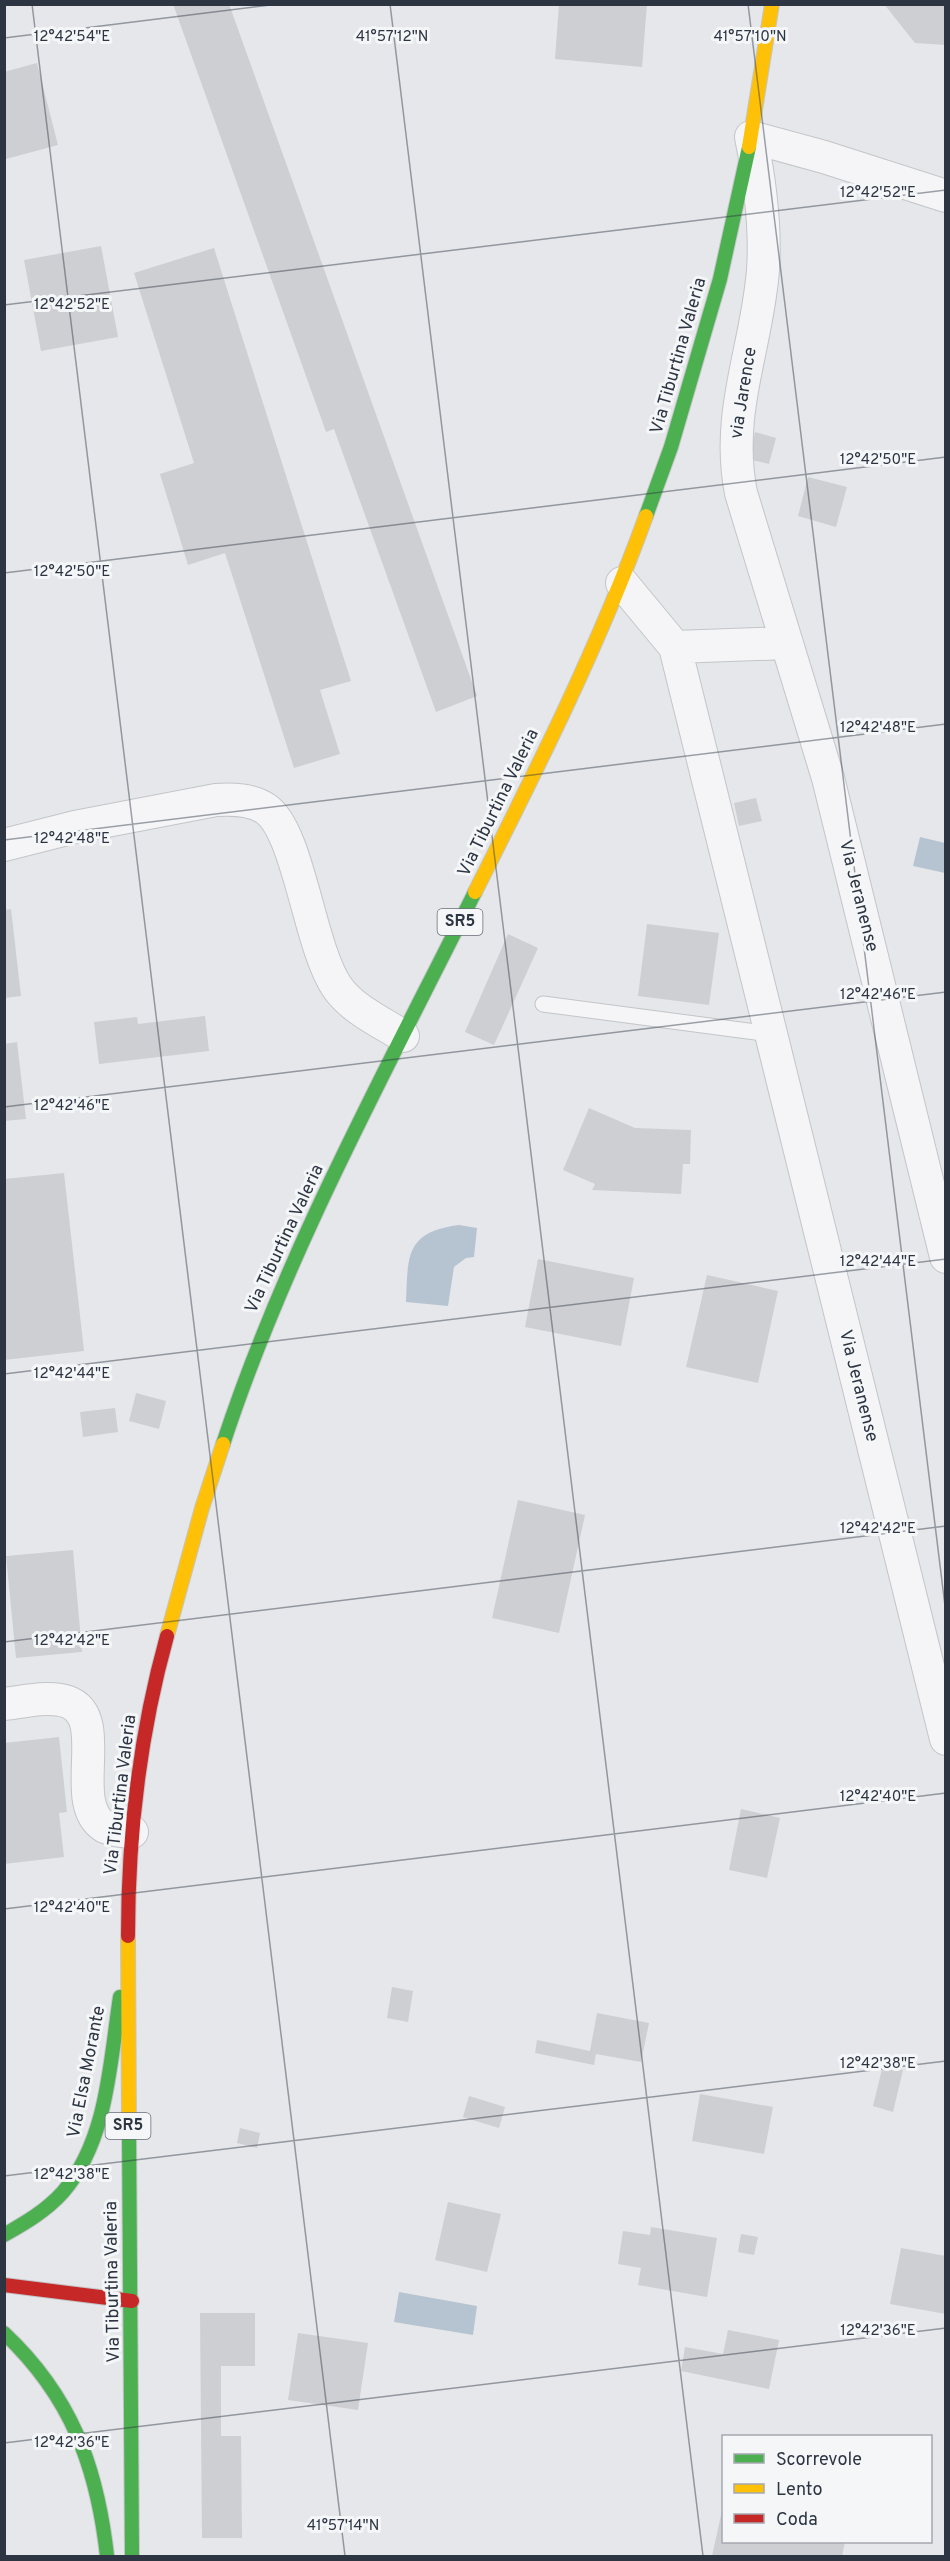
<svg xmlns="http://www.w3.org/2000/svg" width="950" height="2561" font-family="Overpass,sans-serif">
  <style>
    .water { fill: #b6c4d2 }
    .building { fill: #cecfd2 }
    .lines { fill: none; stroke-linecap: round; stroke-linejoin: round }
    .lane-casing { stroke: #c3c5c8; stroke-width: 17 }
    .street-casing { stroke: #c3c5c8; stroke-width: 34 }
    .fast-casing { stroke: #c3c5c8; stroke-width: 16 }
    .slow-casing { stroke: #c3c5c8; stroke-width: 16 }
    .jam-casing { stroke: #c3c5c8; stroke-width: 16 }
    .lane { stroke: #f5f5f7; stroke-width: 15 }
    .street { stroke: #f5f5f7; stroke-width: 32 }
    .fast { stroke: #4caf50; stroke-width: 14 }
    .slow { stroke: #ffc107; stroke-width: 14 }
    .jam { stroke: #c62828; stroke-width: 14 }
    .ticks { fill: none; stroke: #2d3543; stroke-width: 1.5; stroke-opacity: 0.45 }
    .labels { text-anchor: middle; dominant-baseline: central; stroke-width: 6; stroke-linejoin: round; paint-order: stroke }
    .shield { fill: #f4f6f8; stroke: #696f79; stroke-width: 1.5 }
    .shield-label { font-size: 16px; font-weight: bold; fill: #2d3543 }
    .street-label { font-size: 18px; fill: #2d3543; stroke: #f4f6f8 }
    .ticks-label { font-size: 15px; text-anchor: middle; fill: #2d3543; stroke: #f4f6f8; stroke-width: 6; stroke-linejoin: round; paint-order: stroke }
  </style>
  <rect width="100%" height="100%" fill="#e5e7ea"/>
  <path class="water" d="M920,837L945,843V873L913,866Z
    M459,1225L477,1228L474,1257L466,1258L454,1267L448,1306L406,1302C408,1256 405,1232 459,1225Z
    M399,2292L477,2306L473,2335L394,2322Z"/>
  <path class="building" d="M173,4H229L477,696L436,712L334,429L326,432Z
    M559,4H647L642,67L555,59Z
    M884,4H946V45L915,43Z
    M37,63L58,145L6,159L4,72Z
    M101,246L118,337L41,351L24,260Z
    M214,248L351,681L320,690L340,754L294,768L225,553L188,565L160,474L194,463L134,273Z
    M755,432L776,438L769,464L748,459Z
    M808,477L847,487L836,527L798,516Z
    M756,798L762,821L739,826L734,803Z
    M11,909L21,996L4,998V910Z
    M647,924L719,933L709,1005L638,996Z
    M508,934L538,948L494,1045L465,1032Z
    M205,1016L209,1051L99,1064L94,1022L137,1017L138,1024Z
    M17,1042L26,1119L4,1121V1044Z
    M589,1108L635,1128L691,1130L690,1164H683L681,1194L592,1190L595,1184L563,1170Z
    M64,1173L84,1351L4,1360V1179Z
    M538,1259L634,1278L621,1346L525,1327Z
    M707,1275L778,1291L758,1383L686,1367Z
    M136,1393L166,1401L159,1429L129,1421Z
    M115,1408L118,1432L83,1437L80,1412Z
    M518,1500L585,1515L559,1633L492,1618Z
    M73,1550L82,1652L16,1658L6,1556Z
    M59,1737L67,1812L59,1813L64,1857L4,1864V1743Z
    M741,1809L780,1818L767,1878L729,1870Z
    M392,1987L413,1991L408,2022L387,2018Z
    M597,2013L649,2023L641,2062L596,2054L594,2065L535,2053L537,2040L590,2051Z
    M883,2065L903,2070L893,2112L873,2106Z
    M700,2094L773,2107L764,2154L692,2141Z
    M469,2096L505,2107L499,2128L463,2117Z
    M240,2128L260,2133L257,2148L237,2143Z
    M448,2202L501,2214L487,2272L435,2260Z
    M651,2227L717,2238L707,2297L638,2285L641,2268L618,2264L623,2231L650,2235Z
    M741,2234L758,2237L754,2255L738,2252Z
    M901,2248L946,2256V2314L890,2304Z
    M200,2313H255V2366H221V2436H241L242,2538H202Z
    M728,2330L779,2340L769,2389L681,2371L685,2347L723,2354Z
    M298,2333L368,2343L358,2410L288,2400Z
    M723,2506L724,2542H845L842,2556H712Z"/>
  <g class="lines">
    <g class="lane-casing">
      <path id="lane" d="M543,1004L771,1034"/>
    </g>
    <g class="street-casing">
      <path id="street" d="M946,196L824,157L751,137C760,181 766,225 763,270C757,348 725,412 741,493L828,778L946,1257
        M622,583L675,647L946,1739
        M675,647L787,643
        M4,845L75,827L216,800C232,799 252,799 266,809C299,832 309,946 337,987C352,1009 381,1022 403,1036
        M4,1704C24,1702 49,1695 68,1702C111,1718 66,1804 105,1827C113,1831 123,1831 132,1832"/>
    </g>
    <g class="fast-casing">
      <path id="fast" d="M646,516L671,447L720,279L749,147
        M223,1444C286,1252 385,1073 475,892
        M129,2131L132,2556
        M4,2235C25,2223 46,2211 63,2192C108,2140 110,2061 120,1997
        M4,2333C71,2396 97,2466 107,2556"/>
    </g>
    <g class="slow-casing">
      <path id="slow" d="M749,147L772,4
        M475,892C537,769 599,646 646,516
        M167,1636L202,1508L223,1444
        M128,1936L129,2131"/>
    </g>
    <g class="jam-casing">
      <path id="jam" d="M128,1936C128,1835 140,1733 167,1636
        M4,2285L132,2301"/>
    </g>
    <use href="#lane" class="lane"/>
    <use href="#street" class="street"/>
    <use href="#fast" class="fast"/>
    <use href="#slow" class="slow"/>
    <use href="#jam" class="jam"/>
  </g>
  <path class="ticks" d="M32,4L345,2556M390,4L703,2556M748,4L946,1614M4,38L278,4M4,305L946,190M4,573L946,457M4,840L946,724M4,1107L946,992M4,1374L946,1259M4,1642L946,1526M4,1909L946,1793M4,2176L946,2061M4,2443L946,2328"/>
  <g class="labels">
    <g class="shield">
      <rect x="437.5" y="909" width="45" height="26" rx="4.5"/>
      <rect x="105.5" y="2113" width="45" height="26" rx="4.5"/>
    </g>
    <g class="shield-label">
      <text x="460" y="922">SR5</text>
      <text x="128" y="2126">SR5</text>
    </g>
    <g class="street-label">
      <text transform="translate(679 356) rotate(-74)">Via Tiburtina Valeria</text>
      <text transform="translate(744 393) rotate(-81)">via Jarence</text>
      <text transform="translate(499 803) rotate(-64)">Via Tiburtina Valeria</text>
      <text transform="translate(858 896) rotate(76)">Via Jeranense</text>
      <text transform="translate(285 1239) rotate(-65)">Via Tiburtina Valeria</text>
      <text transform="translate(858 1386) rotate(76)">Via Jeranense</text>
      <text transform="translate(121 1795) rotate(-83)">Via Tiburtina Valeria</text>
      <text transform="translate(87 2072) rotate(-79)">Via Elsa Morante</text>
      <text transform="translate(113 2282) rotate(-91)">Via Tiburtina Valeria</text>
    </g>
  </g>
  <g class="ticks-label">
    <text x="392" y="41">41°57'12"N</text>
    <text x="750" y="41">41°57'10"N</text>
    <text x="72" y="41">12°42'54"E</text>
    <text x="878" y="197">12°42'52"E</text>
    <text x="72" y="309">12°42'52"E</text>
    <text x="878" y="464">12°42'50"E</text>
    <text x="72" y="576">12°42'50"E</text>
    <text x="878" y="732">12°42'48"E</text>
    <text x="72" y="843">12°42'48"E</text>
    <text x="878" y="999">12°42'46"E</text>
    <text x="72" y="1110">12°42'46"E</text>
    <text x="878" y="1266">12°42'44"E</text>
    <text x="72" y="1378">12°42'44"E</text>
    <text x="878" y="1533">12°42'42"E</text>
    <text x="72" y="1645">12°42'42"E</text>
    <text x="878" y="1801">12°42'40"E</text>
    <text x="72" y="1912">12°42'40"E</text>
    <text x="878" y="2068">12°42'38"E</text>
    <text x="72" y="2179">12°42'38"E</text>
    <text x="878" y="2335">12°42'36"E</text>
    <text x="72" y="2447">12°42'36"E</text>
    <text x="343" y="2530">41°57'14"N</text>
  </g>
  <rect width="950" height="2561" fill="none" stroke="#2d3543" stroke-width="12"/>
  <rect x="722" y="2435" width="210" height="108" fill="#f4f6f8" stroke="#a4a9b0" stroke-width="1.5"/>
  <rect x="734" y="2454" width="30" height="9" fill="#4caf50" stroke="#a4a9b0" stroke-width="1.5"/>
  <text x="776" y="2465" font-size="18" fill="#2d3543">Scorrevole</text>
  <rect x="734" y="2484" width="30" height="9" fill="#ffc107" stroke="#a4a9b0" stroke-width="1.5"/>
  <text x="776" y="2495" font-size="18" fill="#2d3543">Lento</text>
  <rect x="734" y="2514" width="30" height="9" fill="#c62828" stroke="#a4a9b0" stroke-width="1.5"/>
  <text x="776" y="2525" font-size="18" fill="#2d3543">Coda</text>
</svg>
